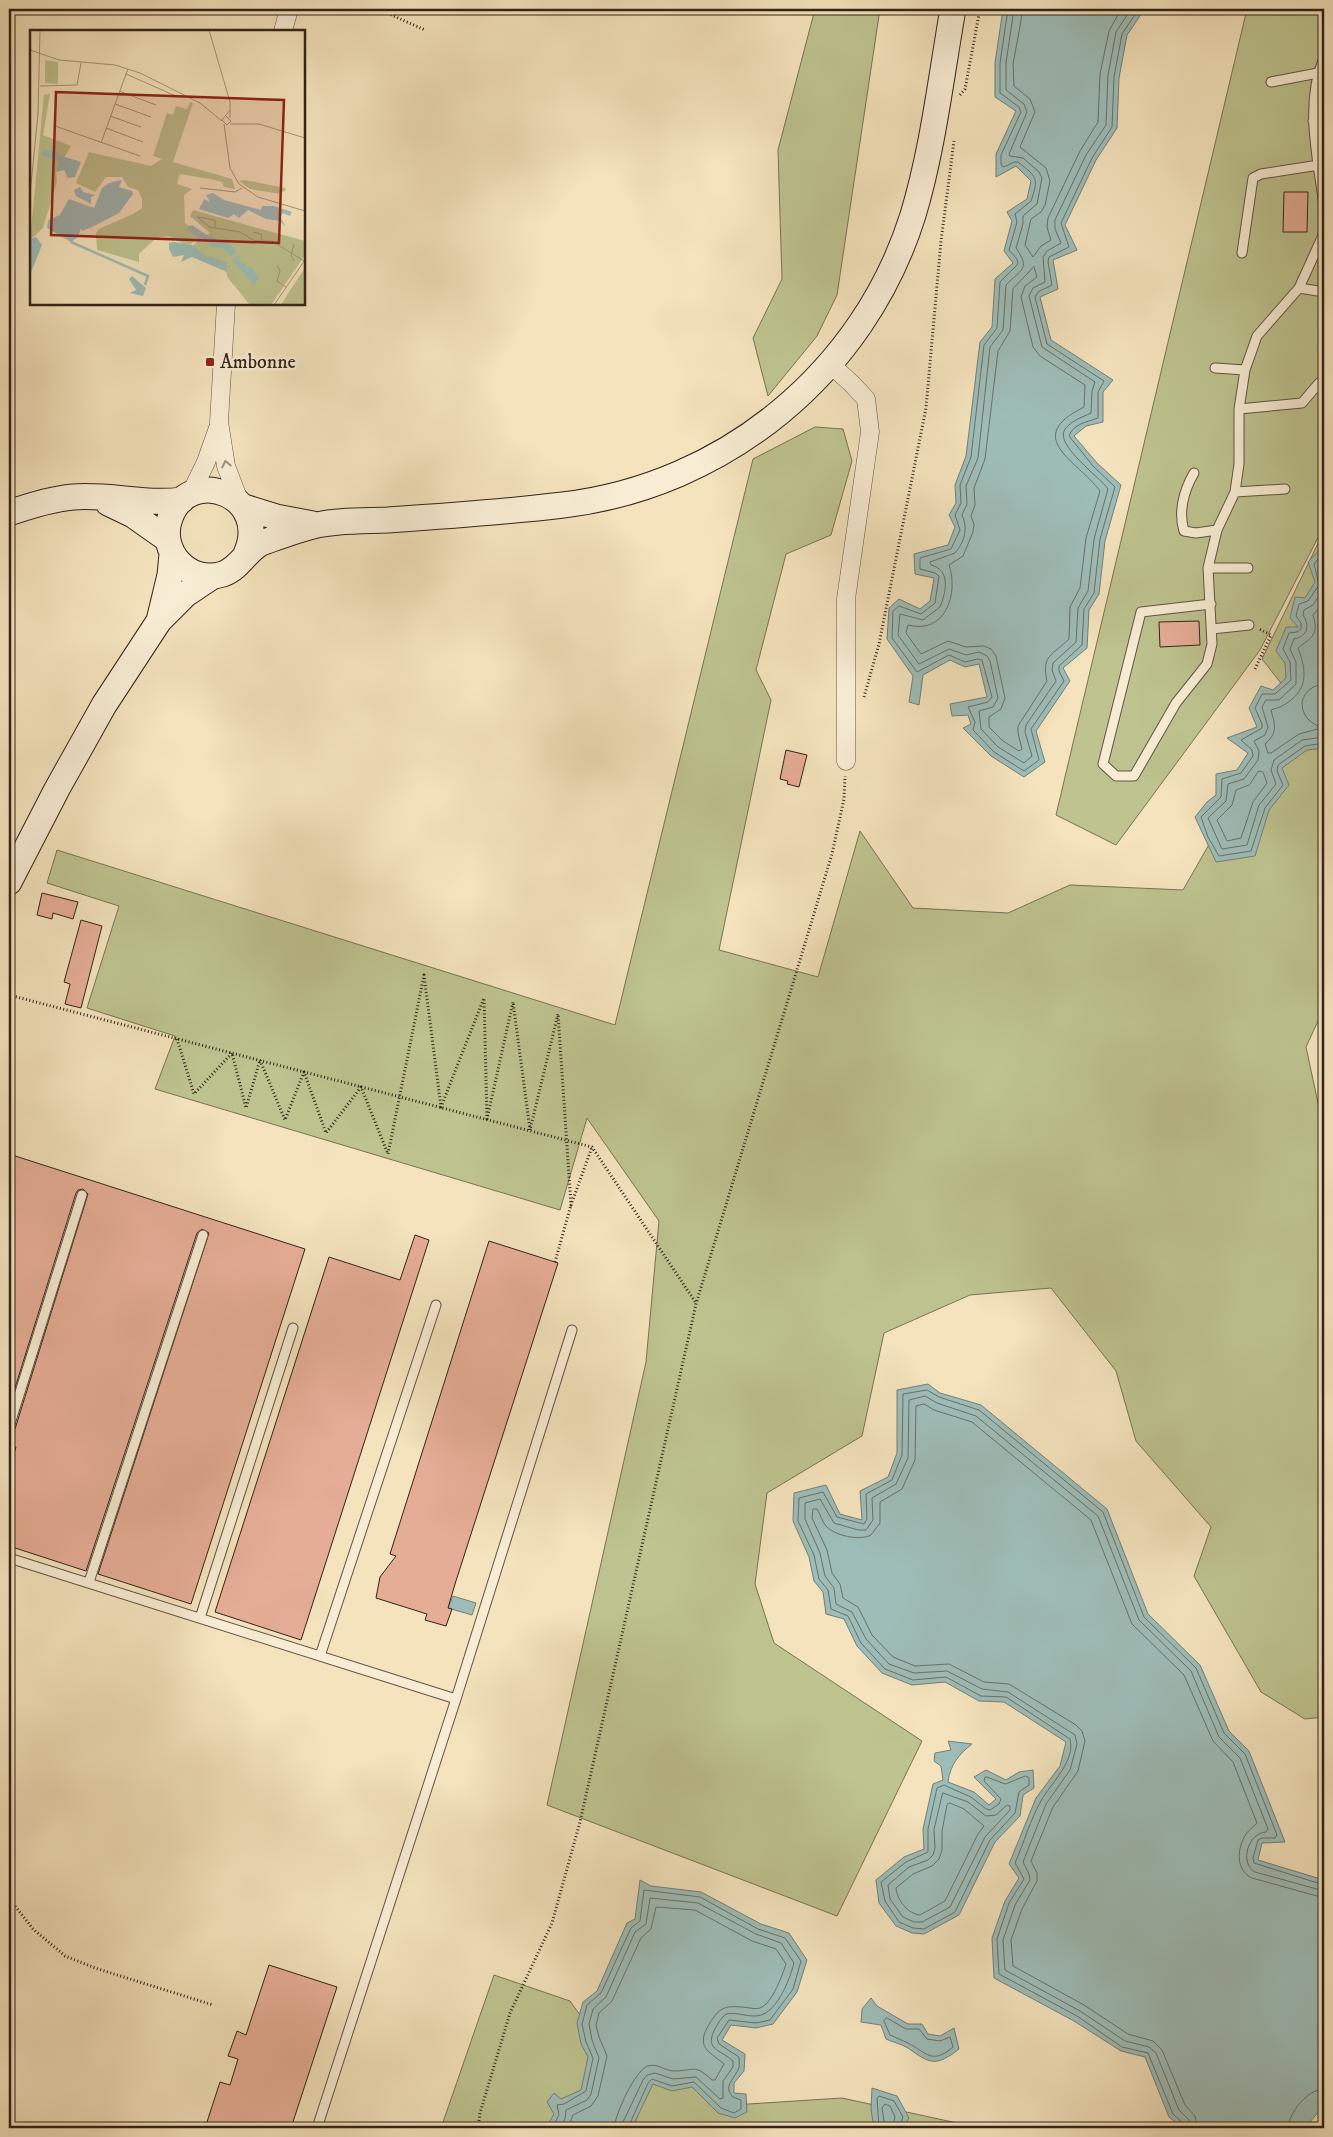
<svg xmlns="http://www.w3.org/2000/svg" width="1333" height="2137" font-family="'IM FELL DW Pica',serif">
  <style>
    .green { fill: #bec38f; stroke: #787355 }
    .water { fill: #9ebdb8; stroke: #737f79 }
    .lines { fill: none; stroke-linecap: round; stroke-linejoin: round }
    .shore { stroke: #68706a; stroke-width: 1 }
    .building { fill: #e6ad96; stroke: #32231b }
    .lane-casing { stroke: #625344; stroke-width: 11 }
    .street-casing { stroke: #625344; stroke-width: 19 }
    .secondary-casing { stroke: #32231b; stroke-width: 27 }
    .path { stroke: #32231b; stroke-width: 3; stroke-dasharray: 1 2.5; stroke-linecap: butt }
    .lane { stroke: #f8edd4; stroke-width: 9 }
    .street { stroke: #f8edd4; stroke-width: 18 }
    .secondary { stroke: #f8edd4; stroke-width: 25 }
    .oneway { stroke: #9f9281 }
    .poi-dot { fill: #8f2418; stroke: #f8edd4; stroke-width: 2 }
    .labels { text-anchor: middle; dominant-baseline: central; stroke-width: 5; stroke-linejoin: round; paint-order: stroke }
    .poi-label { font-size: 20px; fill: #32231b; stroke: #f8edd4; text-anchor: start }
    .inset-river { fill: none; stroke: #9ebdb8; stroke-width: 2.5 }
    .inset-road { fill: none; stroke: #a6967c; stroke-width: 1 }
    .view { fill: #8f2418; fill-opacity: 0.15; stroke: #8f2418; stroke-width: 2.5 }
    .inset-edge { fill: none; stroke: #32231b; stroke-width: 2.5 }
  </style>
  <rect width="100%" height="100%" fill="#f4e3bd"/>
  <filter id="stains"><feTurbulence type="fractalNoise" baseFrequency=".004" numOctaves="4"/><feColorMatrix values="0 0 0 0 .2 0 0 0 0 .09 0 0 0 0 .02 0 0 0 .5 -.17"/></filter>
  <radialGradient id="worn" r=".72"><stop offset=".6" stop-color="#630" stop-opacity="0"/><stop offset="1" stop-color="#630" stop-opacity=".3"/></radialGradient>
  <path class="green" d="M815,9H880L837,295L817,336L768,396L753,338L782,279L778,150Z
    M1247,9H1324V526L1260,650L1116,845L1056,815Z
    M815,427L843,429L852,461L831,535L786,554L756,670L771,700L719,950L818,977L860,831L913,908L1008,913L1070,885L1183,890L1287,708L1324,756V1008L1306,1047L1324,1131V1717L1305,1719L1261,1692L1194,1576L1211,1527L1136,1441L1116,1371L1051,1288L970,1295L884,1333L862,1436L767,1493L755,1584L774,1643L922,1741L837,1916L547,1805L646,1362L659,1221L587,1118L560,1210L155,1089L175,1036L87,1008L119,906L47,883L57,850L615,1025L753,459Z
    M1324,531V738L1262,659Z
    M494,1975L570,2001L601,2044L733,2105L842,2098L980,2128H441Z"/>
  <path class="water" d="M1003,9H1136L1142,13L1127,35L1119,78L1117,128L1096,160L1065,225L1077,250L1053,260L1058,289L1040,297L1051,340L1113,380L1103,392V422L1086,426L1074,436L1097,463L1121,485L1105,541L1099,594L1089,610L1087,648L1063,668L1070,681L1036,731L1045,762L1024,777L991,756L963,728L971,724L968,715L952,716L950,704L987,697L979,664L965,667L950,660L923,675L919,705L909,702L913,676L887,639L889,608L899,599L920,609L930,601L934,578L915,574L914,554L948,545L955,527L949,515L956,503L955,485L966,456L980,342L992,327L995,279L1013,263L1004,251L1012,221L1007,212L1027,199L1031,181L1016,166L996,177V154L1016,111L995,97V63Z
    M1324,545V702L1320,704L1324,710V748L1307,750L1282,768L1289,785L1269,810L1255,856L1216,862L1195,817L1207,802L1216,795V774L1237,770L1248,753L1227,738L1257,727L1249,708L1261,686L1273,690L1286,678L1285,663L1276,651L1286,627H1298L1290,618L1295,597L1305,598L1315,582L1308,562Z
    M928,1384L940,1393L981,1405L1107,1509L1148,1614L1200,1665L1229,1731L1249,1751L1285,1842L1262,1843L1258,1860L1324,1880V2105L1305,2128H1182L1169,2117L1145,2057L1121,2051L1074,2021L994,1978L992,1938L1005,1901L1019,1878L1009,1864L1036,1798L1060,1766L1066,1742L1004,1702L979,1701L945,1682L912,1685L882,1673L857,1646L844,1619L826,1614L823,1592L814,1581L809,1557L793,1521L794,1493L826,1485L840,1514L862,1520L860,1491L888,1477L897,1453V1390Z
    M453,1596L476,1603L472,1615L448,1608Z
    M948,1741L972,1744C959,1754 950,1765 948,1782L974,1792L989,1805L996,1799L974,1777L986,1770L1006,1780L1019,1772L1033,1770L1034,1788L1023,1795L1020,1816L995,1842L959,1915L924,1934L912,1933L896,1926L879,1903L876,1880L904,1857L924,1849L923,1829L933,1784L943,1780L941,1766L934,1761L935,1753L951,1750Z
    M640,1880L651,1886L701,1892L761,1924L789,1933L807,1960L797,1992L773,2024L756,2028L731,2025L722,2040L745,2054L744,2071L734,2083V2093L746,2094L747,2112L735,2118L718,2113L692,2087L672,2091L653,2084L632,2128H548L547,2126L554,2114L547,2102L554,2093L561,2099L581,2090L588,2057L581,2044L577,2023L583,2002L597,1991L627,1923L635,1919Z
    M871,1998L877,2006L908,2024H922L928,2034L940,2036L954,2028L959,2049C936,2067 930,2064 908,2048C902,2044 892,2042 886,2039L881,2025L861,2022L862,2009Z
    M872,2088L897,2096L909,2118L903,2128H874L871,2109Z"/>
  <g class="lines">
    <path class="shore" d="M1008,9L1000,63V93L1019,107L1021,112L1001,155V165L1004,167L1014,162H1018C1037,177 1039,178 1031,201L1015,214L1017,222L1009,250L1017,259L1018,264L1000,282L997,328L984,345L971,457L960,485L961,503L955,515L960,530L951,549L920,558V569L935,573L939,576L935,603L921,614L899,606L893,611L892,638L917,672L949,655L965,662L977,659L982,660L992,697L988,702L968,707L975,722L973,730L994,752L1024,771L1039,760L1031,729L1064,681L1059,671V666L1082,645L1084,609L1094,593L1100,539L1115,487L1093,466L1069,436C1073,424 1087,422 1098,418V392L1104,381L1047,344L1035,297L1038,292L1052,285L1048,262L1049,257L1069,247L1061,223L1092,158L1112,127L1114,77L1122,34L1134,16L1133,9
      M1014,9L1006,63V90L1024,104L1027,112L1009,154L1010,156L1023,158L1039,172L1042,178L1037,204L1023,216V224L1016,248C1031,270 1021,269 1006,285L1003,330L990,347L978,458L966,486L967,504L962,515C968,529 965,541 955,553L930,562L931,565C951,570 946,592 940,607L923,620L900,614L898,635L919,664L949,649L966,655L979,652L987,656L990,661L998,698L993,707L979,711L981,729L998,747L1024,763L1032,756L1025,732L1026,725L1056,681L1052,670L1053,663L1076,642L1078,608L1088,591L1094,539L1108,489C1100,477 1054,445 1065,429C1072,420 1083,417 1091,413L1092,391L1095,382L1042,347L1029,296L1033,288L1045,282L1043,257L1047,251L1061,243L1055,229V220L1086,155L1106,125L1108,75L1116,32L1127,15V9
      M1022,9L1021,21L1013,64L1014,86L1030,99L1035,112L1020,147L1046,168L1050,181L1045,205L1041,212L1031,219L1025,245L1033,257L1041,246L1051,240L1047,227L1048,218L1080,151L1098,122L1100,74L1109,31L1119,13V9
      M1034,267L1037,277L1025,286L1021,297L1033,347L1040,356L1085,385L1084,407C1022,438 1077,460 1100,491L1086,538L1080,588L1070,607L1069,639C1053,655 1041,655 1047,681L1018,726V733L1022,749L1019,751L1003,741L989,727V717L1001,709L1005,698L996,656L991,649L984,646L966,647L948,641L921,654L906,633L908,625C945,635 959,594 949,565L963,556L973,532L974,524L971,516L975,505L974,488L985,459L998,351L1010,331L1013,289Z
      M1324,552L1314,564L1319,585L1308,601L1299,604L1296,616L1301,623V629L1297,632L1289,633L1283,649L1290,662L1291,680L1275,694H1262L1255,708L1262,724V728L1241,740L1252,750L1253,756L1241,773L1222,779L1221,797L1201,817L1208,837L1219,856L1251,851L1265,808L1283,785L1277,771L1278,765L1305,746L1324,743
      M1324,588L1313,605L1304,610L1303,615C1310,626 1308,636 1294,639L1290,649L1296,662V684L1279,700H1266L1262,707L1268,727L1265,735L1254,741L1259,751L1258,760L1244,779L1228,784L1226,801L1208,818L1222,849L1247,845L1259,805L1276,784L1271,770L1274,760L1302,740L1324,737
      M1324,602L1313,615C1319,635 1312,637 1298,648C1307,672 1309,691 1282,706C1279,708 1275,708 1271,710C1275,725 1278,733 1265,744L1268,753H1271L1299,734L1318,729V726C1307,721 1302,713 1302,702C1305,691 1313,685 1324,684
      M1259,771L1263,772L1267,783L1253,802L1241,838L1227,841L1217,820L1232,805L1236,790L1249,785Z
      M1026,1776L1029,1778V1785L1019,1792L1015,1813L990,1840L955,1912L924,1929L913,1928L899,1922L885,1901L881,1882L906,1862L928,1852V1829L937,1788L944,1785L971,1797L986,1809L990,1810L999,1804L1001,1799L984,1781L985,1777H987L1005,1784Z
      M943,1793L968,1802L986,1816L996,1815L1007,1805L1010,1806V1810L985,1837L950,1907L922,1922H914L903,1917L890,1899L888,1885L909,1867L928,1860L933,1855L935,1848L934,1830Z
      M950,1803L964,1809L984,1826L978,1834L945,1901L920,1915C908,1914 897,1900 896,1888L913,1874L932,1866L939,1859L942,1850V1831L947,1805Z
      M887,2018L906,2029H919L927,2039L940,2041L950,2037L953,2047C932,2065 927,2053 908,2043C902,2040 896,2038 890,2035L884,2021Z
      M552,2128L559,2115L557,2105L564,2104L586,2091L593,2058L586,2042L582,2024L587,2005L601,1993L631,1928L640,1921L644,1890L700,1897L758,1929L785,1938L801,1961L793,1989L770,2020L756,2023L729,2020L717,2038L719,2044L739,2057C739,2062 740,2067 738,2070C733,2080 723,2087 733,2097L741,2100V2109L734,2113L721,2108L694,2082L672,2086L652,2079L648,2083L628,2128
      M559,2128L565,2119L566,2110L587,2100L591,2094L599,2058L592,2040L589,2024L593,2009L606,1997L635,1932L646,1924L650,1898L698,1903L756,1934L781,1943L794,1963C789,1981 776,2017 754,2016C745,2016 736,2012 726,2014C721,2018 719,2022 716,2027C703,2050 720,2049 733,2061V2067L723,2081V2098L720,2099L696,2077L673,2079L655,2073L647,2075L643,2080L623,2122L622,2128
      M568,2128L573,2115L591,2106L598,2096L607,2056L599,2037L596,2025L599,2013L612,2001L641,1938L651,1929L656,1907L695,1910L752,1941L776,1949L786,1964C782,1976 773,2001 762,2007C759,2009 754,2009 750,2008C725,2005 720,2005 707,2028C696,2049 712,2053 724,2064L715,2080H712C693,2063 696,2071 674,2071C665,2071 658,2063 648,2066C635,2070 615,2115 614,2128
      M879,2128L877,2098L879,2096L894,2101L903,2117L899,2128
      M885,2128L882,2108L885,2104L890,2106L895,2117L892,2128
      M1185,2128L1183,2123L1173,2114L1148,2053L1122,2047L1077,2016L999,1974L997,1939L1009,1903L1024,1879L1015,1863C1024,1843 1030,1820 1041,1801C1050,1784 1076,1761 1070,1739L1006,1697L981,1696L946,1677L913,1680L885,1669L861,1643L848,1616L831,1609L828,1590L819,1579L814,1555L798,1521L799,1498L823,1492L837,1517L864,1524L867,1519L866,1494L892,1480L902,1455L903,1394L927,1390L939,1397L979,1410L1103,1512L1144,1617L1196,1668L1224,1733L1245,1754L1277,1835L1275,1838H1262L1258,1840L1253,1858L1254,1863L1324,1885
      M1191,2128L1189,2120L1179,2110L1156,2053L1149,2047L1125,2041L1080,2011L1005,1970L1003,1940L1015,1905L1030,1880L1029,1874L1023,1862L1046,1804L1070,1770L1077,1744L1075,1735L1008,1692L982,1689L947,1671L914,1673L889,1664L866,1639L852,1612L836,1604L834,1588L825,1576L820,1553L805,1519V1503L820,1499L834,1523L858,1530H866L873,1520L872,1498L896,1484L908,1458L909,1400L925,1396L937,1403L976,1416L1098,1516L1139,1620L1191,1671L1219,1737L1240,1758L1268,1829L1266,1832C1248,1833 1239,1863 1255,1872L1324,1891
      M1198,2128L1195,2116L1185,2105L1162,2050L1153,2041L1128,2034L1084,2005L1013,1966L1011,1940L1022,1909L1037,1881V1873L1031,1861L1053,1807L1078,1771L1085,1741L1082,1731L1076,1725L1009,1684L984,1682L949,1664L915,1666L893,1657L872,1635L858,1607L843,1598L840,1584L832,1573L827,1550L812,1518L813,1509H817C820,1514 822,1521 826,1526C835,1536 860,1541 871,1535L880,1523V1502L902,1489L915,1460L916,1406L924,1404L934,1410L972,1422L1091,1520L1132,1624L1184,1675L1213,1741L1233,1762L1257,1823C1254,1827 1249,1829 1246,1834C1237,1848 1235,1870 1252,1878L1324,1898
      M1288,2128C1289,2112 1308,2089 1324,2089"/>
  </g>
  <path class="building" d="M1284,192H1308L1307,232H1283Z
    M1199,621L1200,645L1160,647L1159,622Z
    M786,750L807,755L799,787L787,784L788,781L780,779Z
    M42,893L78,902L73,919L53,913L52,919L37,915Z
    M81,920L102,926L81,1008L65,1004L70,984L64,982Z
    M9,1154L305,1249L191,1604L98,1574L209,1233L202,1229L197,1233L86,1571L9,1546V1470L16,1447L9,1446V1433L15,1429L88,1194L83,1189L78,1190L76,1193L9,1407Z
    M415,1235L429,1240L301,1640L215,1612L329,1257L400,1280Z
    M489,1241L558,1263L455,1584L448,1608L452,1609L446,1626L425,1620L427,1614L376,1598L380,1577L396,1556L390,1554Z
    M269,1965L337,1987L291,2128H205L220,2082L230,2085L238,2059L228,2056L231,2048L237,2031L246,2035Z"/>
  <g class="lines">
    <g class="lane-casing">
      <path id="lane" d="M1324,58C1304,104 1318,158 1324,206
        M1271,82L1318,73
        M1313,121L1324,119
        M1242,253L1253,178L1261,174L1319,165
        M1299,288L1324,292
        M1215,368L1245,370
        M1239,409L1302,403L1319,383
        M1194,473C1184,490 1178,512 1184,531L1196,533L1217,530
        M1235,492L1285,489
        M1208,568H1248
        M1211,604L1141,612L1103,764L1116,776H1134L1176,703L1207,664L1212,644L1208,568L1217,530L1235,492L1239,464V409L1245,370L1257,336L1299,288L1324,233
        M1212,629L1249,625
        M9,1427L82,1195
        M9,1558L456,1699
        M89,1582L203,1235
        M200,1618L293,1328
        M320,1656L436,1305
        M317,2128L456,1699L572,1330"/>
    </g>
    <g class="street-casing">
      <path id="street" d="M283,31L289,9
        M226,304L219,422L226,466L240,503
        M829,363L852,384L866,399L870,432L846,599V761
        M190,495L206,462L218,428"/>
    </g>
    <g class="secondary-casing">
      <path id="secondary" d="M108,503L133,515L167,539
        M244,507L276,517L313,524
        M9,513C29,506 51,499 73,497C110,494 146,505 182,500
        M246,554C272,495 189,464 170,518C158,551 189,585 223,574C240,568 246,551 261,543C278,537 296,530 313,526C335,520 365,521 388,520C447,516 505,512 563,505C725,486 864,372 913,215C933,149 941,77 953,9
        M159,621L170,575L172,554
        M9,882L57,789L104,705L159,621L186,594L213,576"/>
    </g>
    <path class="path" d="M378,9L425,30
      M960,95L965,89L980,9
      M1255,669L1271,635L1259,629
      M864,697L879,644L926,408L941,241L954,141
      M9,995L592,1147L696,1303
      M177,1039L194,1094L232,1053L246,1108L260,1060L285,1120L304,1072L326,1133L361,1087L388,1154L424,975L441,1107L484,998L487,1119L513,1002L530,1130L558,1014L571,1205L592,1147
      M555,1262L571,1205
      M9,1894L11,1901L33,1929L65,1956L98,1969L213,2005
      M478,2128L480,2113L510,2013L552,1923L580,1822L696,1304L832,854L844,799L845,776"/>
    <use href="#lane" class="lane"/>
    <use href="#street" class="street"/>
    <use href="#secondary" class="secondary"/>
  </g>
  <defs><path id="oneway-chevron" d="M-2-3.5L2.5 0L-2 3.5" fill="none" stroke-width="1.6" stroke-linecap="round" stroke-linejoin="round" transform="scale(1.25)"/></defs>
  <use class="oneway" href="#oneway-chevron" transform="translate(226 464) rotate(-102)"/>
  <rect class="poi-dot" x="205" y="357" width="10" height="10" rx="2.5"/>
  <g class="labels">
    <g class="poi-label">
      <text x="220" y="362">Ambonne</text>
    </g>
  </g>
  <g transform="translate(30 30)">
    <rect width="275" height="275" fill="#f4e3bd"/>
    <path d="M15,30L28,32V54L15,53ZM20,64L13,105L41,116L26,141L27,152L13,198L0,210L14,65ZM160,72L163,73L143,132L202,149L205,159L194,157L192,152L180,149L150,144L147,154L162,159L154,165L155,193L174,205L158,216L138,206L126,208L109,224V232L67,220L66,203L69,199L103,184L112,178V169L108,160L98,157L92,147H76L65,162L46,153L59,122L121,136L132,129L123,126L137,83L143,85L146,76L157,79ZM215,150L255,158L256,160L250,164L220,159L209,151ZM163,180L275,211V225L241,275H220L198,248L194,236L156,220L180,203L160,186ZM275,238V275H251L257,265Z" fill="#bec38f"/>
    <path d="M12,120L27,121L29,125L51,132L45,147L38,148L34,140L26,142L29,132L12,125ZM92,150L89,157L102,161L103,164L89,183L62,197L52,201L51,198L48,207L41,212L17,198L18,190L30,185L39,169L64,178L72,158L79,153ZM50,157L53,162L65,165L58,169L61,168V174L46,166L44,160ZM183,163L194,170L231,180L232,176H244L262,182L260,186L253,183L250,187L256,197L250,191L236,189L218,180L209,188L204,184L198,188L169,179L174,169L180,172L176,165ZM162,195L177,205L201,215L206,221L202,227L191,217H182L174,209L165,213L169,207L158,201V197ZM6,207L12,215L0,245V209ZM144,212L162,215L178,228L180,226L197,233V242L162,227L151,232L154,225L143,227L139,219V213ZM209,225L211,234L216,233V237L222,238L229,248L224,255L202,230ZM102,246L116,258L113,266L100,263L106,260L99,249Z" fill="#9ebdb8"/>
    <path class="inset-river" d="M41,212L118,246L115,255"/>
    <path class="inset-road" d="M179,0L200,72V88M0,20L29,30L85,35L110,43L170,73L192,91M98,39L96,44L148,67M10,56L47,55L51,33M89,61L126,75M85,74L121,87M80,86L111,97M196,86L201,91L197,95L192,90L200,80M194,94L200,138L209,154L228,167L275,181M200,94H229L275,108M25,96L110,126M76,98L113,112M71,113L96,44M170,158L205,162L212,158M0,164L8,84L10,0M185,197V190L167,187L179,197L210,202L225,211H242L274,231M223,202L231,204L232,211M264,214L261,225L264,231M247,235L250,241L247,251L256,257M244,275L275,230"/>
    <path class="view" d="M26,62L254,70L249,213L21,205Z"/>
    <rect width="275" height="275" class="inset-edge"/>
  </g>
  <rect width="1333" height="2137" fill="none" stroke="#f4e3bd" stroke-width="30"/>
  <rect x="10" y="10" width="1313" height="2117" fill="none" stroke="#32231b" stroke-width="2.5"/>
  <rect x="15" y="15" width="1303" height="2107" fill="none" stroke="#32231b"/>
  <rect width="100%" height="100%" filter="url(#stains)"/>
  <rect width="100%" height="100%" fill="url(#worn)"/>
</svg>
